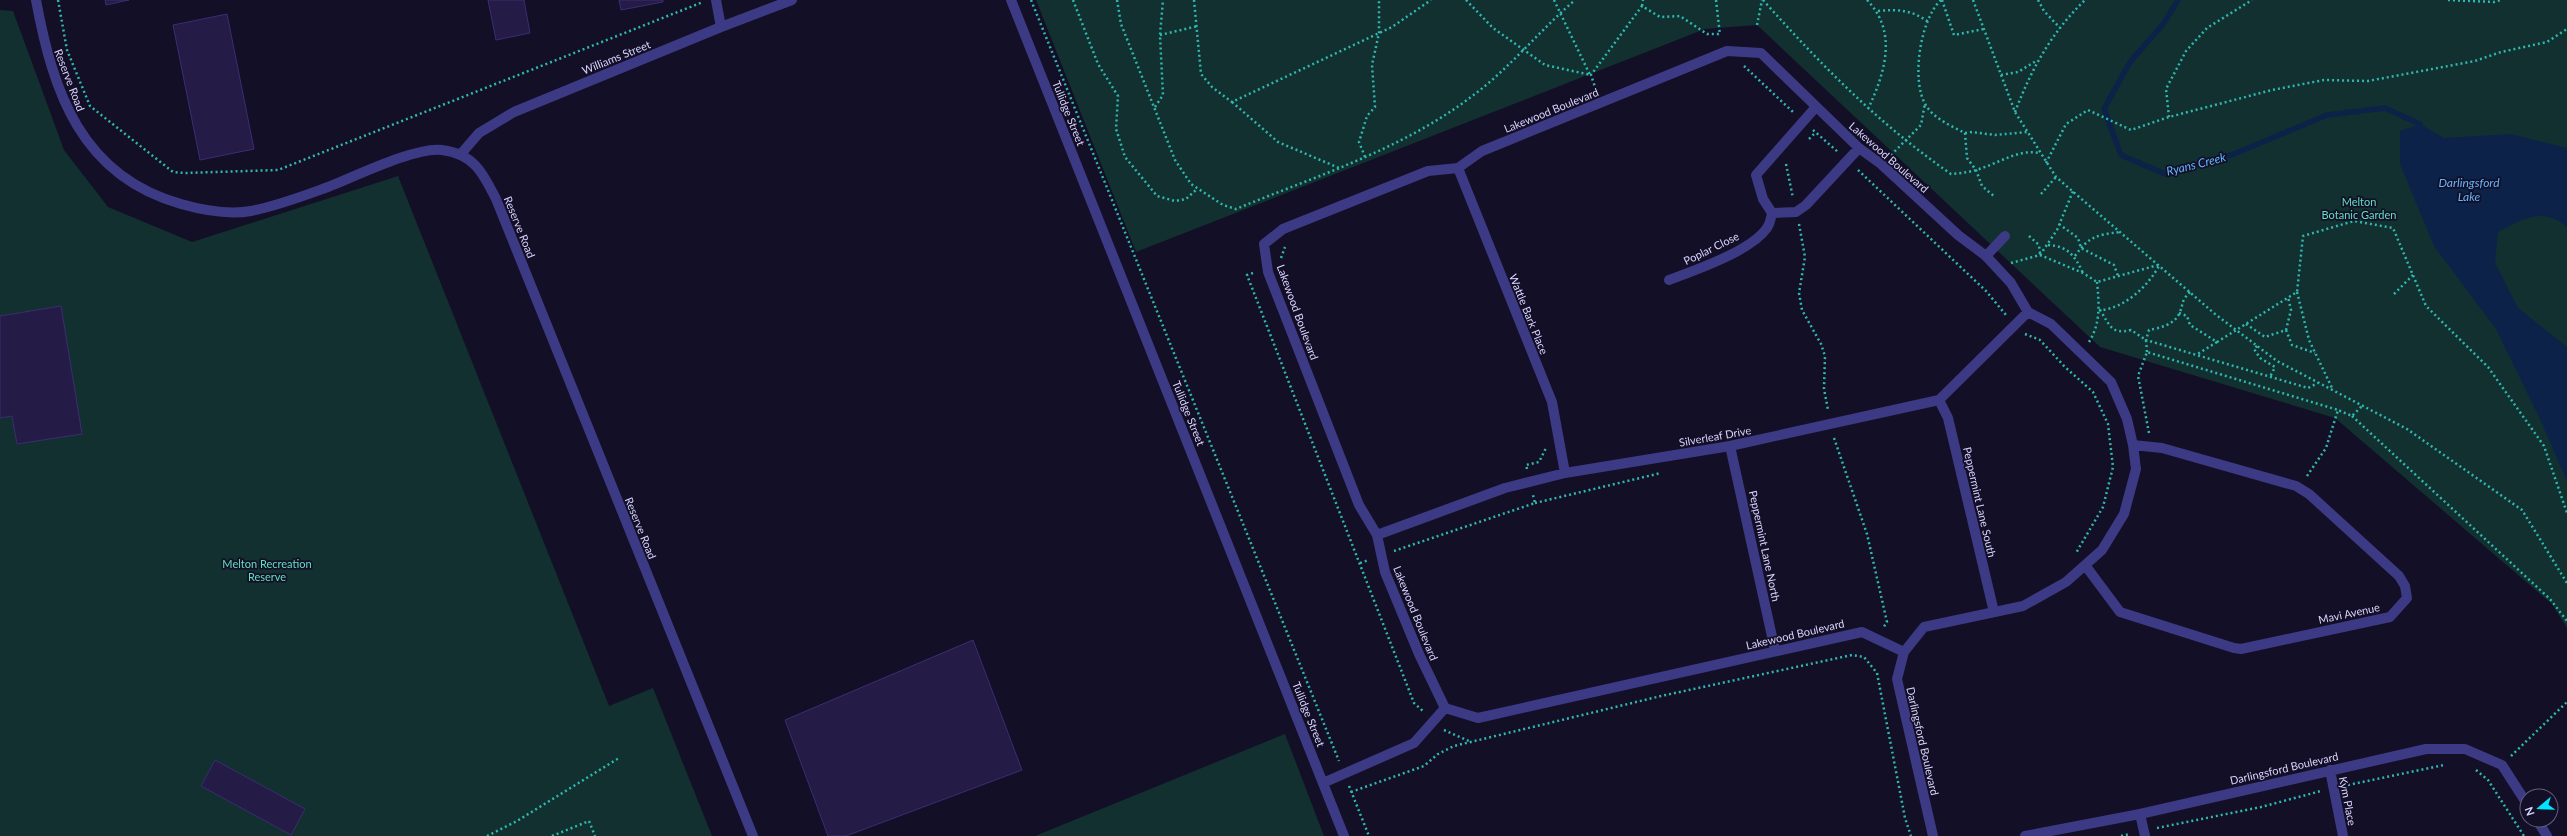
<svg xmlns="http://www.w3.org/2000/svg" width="2567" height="836" font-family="Lato,sans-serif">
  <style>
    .green { fill: #12302f }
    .water { fill: #0c2248 }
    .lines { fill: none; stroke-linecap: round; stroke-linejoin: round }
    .stream { stroke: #0c2248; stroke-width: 5.5 }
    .building { fill: #241b47; stroke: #3b2d73 }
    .path { stroke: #2fb8b0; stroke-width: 2.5; stroke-dasharray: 2 3; stroke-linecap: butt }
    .service { stroke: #3d3a85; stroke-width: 10 }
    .minor { stroke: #3d3a85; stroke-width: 10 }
    .labels { text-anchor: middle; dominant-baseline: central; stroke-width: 3.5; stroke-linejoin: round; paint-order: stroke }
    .street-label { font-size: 11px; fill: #d9d4ff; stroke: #130f26 }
    .park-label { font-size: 11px; fill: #5fe0c0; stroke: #130f26 }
    .water-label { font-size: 12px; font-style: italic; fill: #62b6ff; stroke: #130f26 }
  </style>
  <rect width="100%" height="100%" fill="#130f26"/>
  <path class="green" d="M1036,0H2567V628L2552,604L2335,418L2100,347L1757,25L1705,29L1136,252Z
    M0,10L13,11L64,150L108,207L192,242L398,176L609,706L653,688L712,836H0Z
    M1285,734L1324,836H1035Z"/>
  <path class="water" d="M2420,124L2444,138L2511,134L2567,148V227C2543,206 2522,219 2498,232L2495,263L2518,308L2567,347V481L2540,419L2496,329L2434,246L2400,164V131Z"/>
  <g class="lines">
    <path class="stream" d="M2178,0L2164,23L2130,62L2104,109L2121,155L2165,174L2234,154L2327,115L2385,108L2420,124"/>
  </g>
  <path class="building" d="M105,0H129L106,5Z
    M488,0H524L530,33L496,40Z
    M619,0H663V2L621,10Z
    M227,14L254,149L200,160L173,25Z
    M61,306L82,434L17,444L12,416L0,418V316Z
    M973,640L1022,770L846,836H828L785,720Z
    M215,760L305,809L291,835L201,786Z"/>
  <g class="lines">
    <path class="path" d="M58,0L67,50L90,106L173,172L185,173L278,170L703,2
      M1031,0L1339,761
      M1073,0L1098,64L1118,96L1116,129L1125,157L1157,196L1175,201L1186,199L1197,189
      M1117,0L1121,24L1175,160L1191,184L1223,205L1236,209C1316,176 1401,150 1471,97C1509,69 1539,31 1575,0
      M1194,0L1201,74L1212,87L1232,102L1392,27L1431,0
      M1466,0L1493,28L1545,65L1591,75
      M1554,0L1590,75
      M1716,0L1720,35
      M1763,0C1822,66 1879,124 1951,174C1962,173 1972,172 1982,168C2001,162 2019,149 2039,153
      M1867,0C1898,32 1885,73 1868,109
      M1941,0C1920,19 1910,83 1927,107C1935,119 1953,127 1965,133L1967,158L1976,170L1982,186L1995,197
      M1942,0L1954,35L1984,29
      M1973,0L2015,112L2056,177L2215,314L2277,361L2407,429L2522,510L2567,583
      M2038,0L2044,11L2060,28
      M2448,0L2494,2L2501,0
      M1642,6L1643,0
      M1878,11C1897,9 1913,10 1928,22
      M1757,25L1762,0
      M1160,35L1198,26
      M1744,66L1793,112
      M2001,75L2018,72L2036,61
      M1596,90L1591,75L1642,6L1660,17L1680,16L1707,34H1720
      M1232,102L1278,142L1339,168
      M1155,107L1163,95L1160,35L1163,0
      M2015,112C2032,68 2051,33 2085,0
      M2169,117L2166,89L2186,51L2207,28L2252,0
      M1813,130L1838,152
      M1965,133L1972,132L1995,135L2027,132
      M1809,139L1816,132
      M1891,155L1921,125L1925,103
      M1365,157L1359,142L1367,116L1375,107L1372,65L1379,33V0
      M2046,163L2066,124L2088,110L2131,130L2169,117L2272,90L2324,80L2368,81L2475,61L2501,52L2547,42L2567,29
      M1786,164L1793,198
      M1858,170L1986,291L2006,315
      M2041,194L2056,177
      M1799,224L1805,257L1799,293L1802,310L1821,344L1825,356L1824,389L1828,410
      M2059,224L2078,238L2081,248L2114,265L2118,276
      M2029,236L2039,245L2040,254
      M2048,245C2068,246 2075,256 2083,273
      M2040,255L2057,230L2073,191
      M2075,256C2089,236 2097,235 2120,232
      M1281,258L1285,247
      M2011,263L2040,255L2083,273L2097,282L2158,265
      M1253,273L1247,275L1414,703L1424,712
      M2190,292C2180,302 2184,304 2179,314C2174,325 2159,328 2149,330L2146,340L2308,388L2318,383
      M2297,292L2309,340L2333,390
      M2394,294L2413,275
      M2179,313L2187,316L2190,325L2217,342L2196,355
      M2246,324L2265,337L2286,330L2291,310L2288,297
      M2286,330L2292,345L2315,353
      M2025,334L2040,340L2065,367L2093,392L2108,424L2113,467L2103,507L2076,553
      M2089,342C2101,323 2099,303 2097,282
      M2217,342L2297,292L2303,236L2354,221L2393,228L2426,306L2488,367L2544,446L2567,513
      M2257,346L2254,349L2260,358L2275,367L2270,377
      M2147,352L2146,340L2131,330C2111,335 2110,325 2100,310C2124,309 2148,286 2159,266
      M2352,416L2550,599L2567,621
      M2149,433L2138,376L2147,352L2338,410
      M1834,438L1867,534L1887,622L1883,628
      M1527,469L1526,465L1539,462L1546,448
      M2307,476L2326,448L2338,410L2352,416L2362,406
      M1535,503L1661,473
      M1394,551L1535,503L1533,495
      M1360,563L1369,560
      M1444,730L1471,742
      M2511,756L2567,702
      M2476,770L2488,780L2524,836
      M2348,785L2444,765
      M1349,786L1369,836
      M1351,792L1424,766L1438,754L1454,746L1661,696L1852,655L1864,657L1877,673L1905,818L1911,836
      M2157,828L2261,807L2321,791
      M487,836L517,821L619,758
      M552,836L589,821L595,836
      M2121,836L2130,834"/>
    <path class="service" d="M1986,256L2005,236
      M1939,400L1948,418L1994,612
      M1730,446L1775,650"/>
    <path class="minor" d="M36,0C53,92 81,176 181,204C202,210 228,215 251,211C277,206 303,196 328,187C354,177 417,146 442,150C474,154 483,173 496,199L753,836
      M716,0L721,27
      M1011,0L1344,836
      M1815,108L1756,175L1763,199L1772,213L1796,212L1806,205L1859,148
      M460,155L479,133L514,112L721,27L792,0
      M1458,168L1552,402L1565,473
      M1669,280C1696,270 1751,251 1767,228C1770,224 1771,218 1772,213
      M1377,535L1505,488L1565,473L1730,446L1939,400L2028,312
      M2085,565L2120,612L2234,648L2241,649L2390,617L2407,598L2405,586L2399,576L2309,494L2296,486L2162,448L2133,445
      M1904,652L1862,632L1478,718L1445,708L1419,654L1385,572L1377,535L1359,505L1268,272L1264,244L1283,229L1428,171L1458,168L1482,151L1727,51L1761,53L1859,148L1881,164L1958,235L1986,256L2011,283L2028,312L2051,324L2111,382L2127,419L2133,445L2136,469L2124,514L2102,550L2066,582L2023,606L1924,627L1904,652L1897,679L1933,836
      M2330,770L2343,836
      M1323,783L1414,743L1445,708
      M2140,814L2145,836
      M2537,820L2547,836
      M2025,836L2140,814L2426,749H2465L2502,765L2527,804"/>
  </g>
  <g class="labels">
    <g class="street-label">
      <text transform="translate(616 57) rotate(-22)">Williams Street</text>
      <text transform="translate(70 80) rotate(69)">Reserve Road</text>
      <text transform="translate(1551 110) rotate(-22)">Lakewood Boulevard</text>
      <text transform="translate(1069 113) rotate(68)">Tullidge Street</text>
      <text transform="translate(1889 157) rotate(41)">Lakewood Boulevard</text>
      <text transform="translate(520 227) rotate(68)">Reserve Road</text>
      <text transform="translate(1711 248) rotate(-26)">Poplar Close</text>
      <text transform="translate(1298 312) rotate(70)">Lakewood Boulevard</text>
      <text transform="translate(1529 314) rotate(68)">Wattle Bark Place</text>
      <text transform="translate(1189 413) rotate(68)">Tullidge Street</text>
      <text transform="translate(1715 436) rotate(-10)">Silverleaf Drive</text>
      <text transform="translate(1980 502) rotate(77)">Peppermint Lane South</text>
      <text transform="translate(641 528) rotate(68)">Reserve Road</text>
      <text transform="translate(1765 546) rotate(78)">Peppermint Lane North</text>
      <text transform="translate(1416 613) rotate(68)">Lakewood Boulevard</text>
      <text transform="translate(2349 613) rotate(-12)">Mavi Avenue</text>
      <text transform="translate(1795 634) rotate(-13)">Lakewood Boulevard</text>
      <text transform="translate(1309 714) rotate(68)">Tullidge Street</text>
      <text transform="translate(1923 741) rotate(77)">Darlingsford Boulevard</text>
      <text transform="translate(2284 768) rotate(-13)">Darlingsford Boulevard</text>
      <text transform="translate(2348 801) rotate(79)">Kym Place</text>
    </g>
    <g class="park-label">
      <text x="2359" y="201">Melton<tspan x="2359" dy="13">Botanic Garden</tspan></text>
      <text x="267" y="563">Melton Recreation<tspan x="267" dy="13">Reserve</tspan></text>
    </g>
    <g class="water-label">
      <text transform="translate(2196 164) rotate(-14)">Ryans Creek</text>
      <text x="2469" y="182">Darlingsford<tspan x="2469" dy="14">Lake</tspan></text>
    </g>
  </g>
  <g transform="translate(2539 808) rotate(251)"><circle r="19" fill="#130f26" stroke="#625e7d"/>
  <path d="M0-3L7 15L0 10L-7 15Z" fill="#00e5ff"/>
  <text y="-6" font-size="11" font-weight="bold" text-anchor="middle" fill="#d9d4ff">N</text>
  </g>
</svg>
